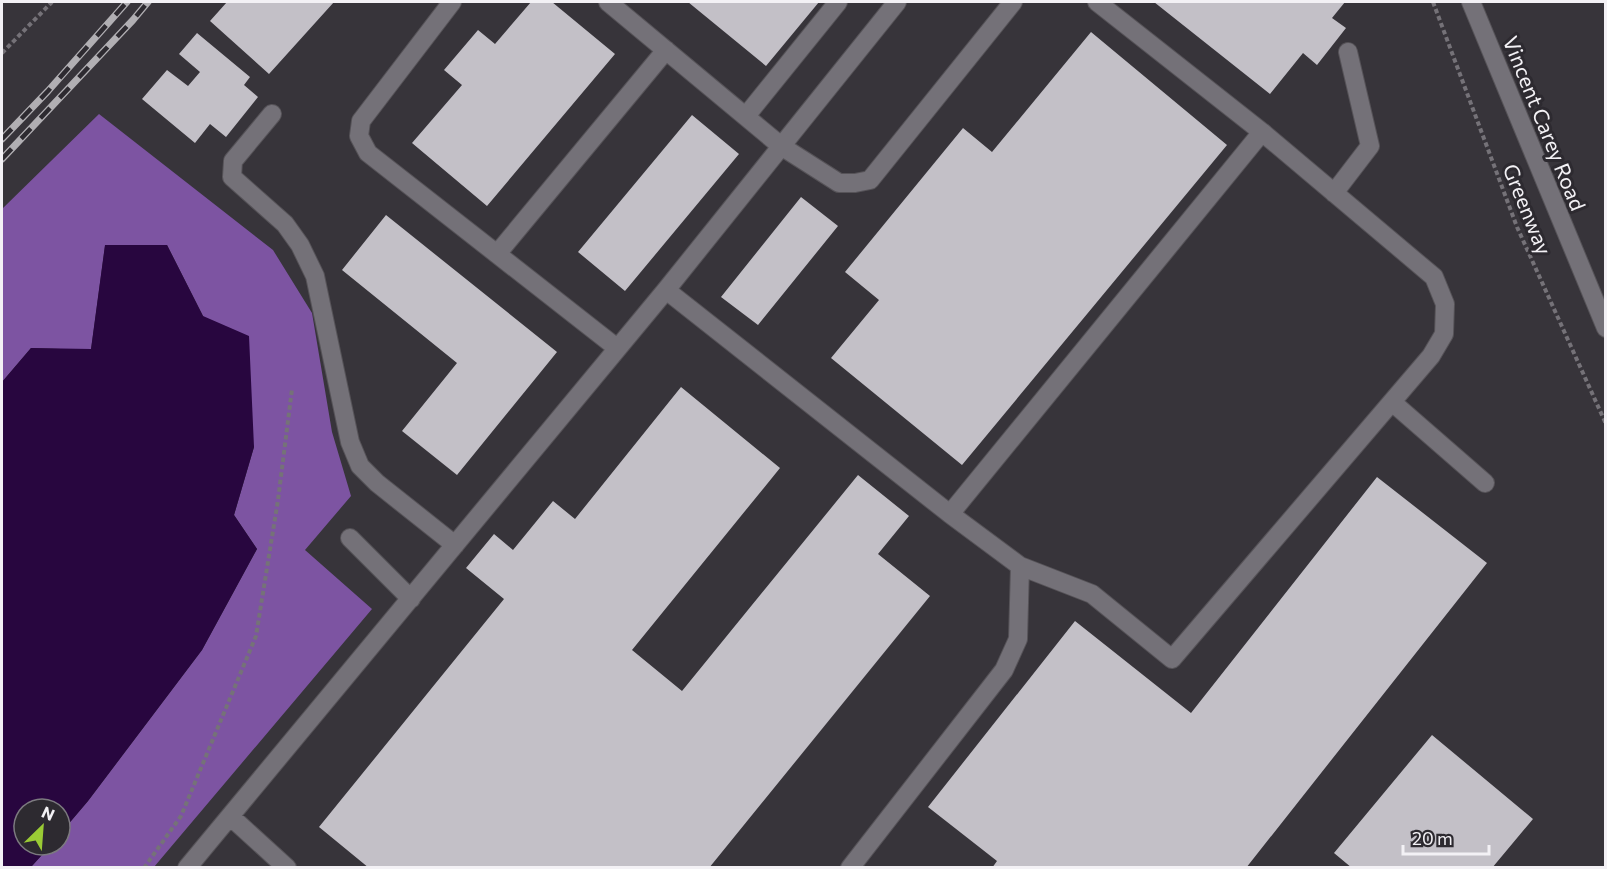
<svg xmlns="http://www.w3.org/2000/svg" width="1607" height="869" font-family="Commissioner,sans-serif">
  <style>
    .forest { fill: #7d54a2 }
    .water { fill: #28063f }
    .building { fill: #c3c0c7 }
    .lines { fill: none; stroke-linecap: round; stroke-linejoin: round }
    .minor-casing { stroke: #565358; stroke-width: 20 }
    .path { stroke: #757278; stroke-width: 4; stroke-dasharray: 4.5 3; stroke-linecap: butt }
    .minor { stroke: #747178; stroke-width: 18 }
    .rail-casing { stroke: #b1afb3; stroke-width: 7 }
    .rail { stroke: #2d2a30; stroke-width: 4.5; stroke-dasharray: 14; stroke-linecap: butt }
    .labels { text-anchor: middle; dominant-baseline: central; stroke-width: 6; stroke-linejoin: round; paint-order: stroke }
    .street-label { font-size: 21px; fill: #f3f1f5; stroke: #2d2a30 }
  </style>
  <rect width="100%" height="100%" fill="#37343a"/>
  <path class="forest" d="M99,114L273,250L312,313L332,432L351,496L305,550L372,609L154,867H31L51,845H60V834L88,801L202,650L257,549L234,515L254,447L203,316L167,245L105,246L91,350L31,348L2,382V209Z"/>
  <path class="water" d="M105,245H167L203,316L249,336L254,447L234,515L257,549L202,650L88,801L60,834V809H24V845H51L31,867H2V382L31,348L91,349Z"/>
  <path class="building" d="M227,2H334L269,74L210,21Z
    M531,2H552L615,54L487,206L412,143L462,85L444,70L478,30L495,44Z
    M688,2H819L766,66Z
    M1154,2H1345L1332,18L1346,28L1317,65L1303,53L1270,94Z
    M1091,32L1227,145L962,465L831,358L879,300L845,272L963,128L992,152Z
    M197,33L250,77L244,85L258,97L226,137L210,124L195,143L142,99L167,70L188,86L200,72L179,54Z
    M692,115L739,154L625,291L578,252Z
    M801,197L838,226L758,325L721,297Z
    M386,215L557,352L457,475L402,431L457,363L342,270Z
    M681,387L780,468L632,650L682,691L858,475L909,516L878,554L930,596L709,868H369L319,827L504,599L466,568L494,534L513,550L553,501L575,519Z
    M1377,477L1487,563L1246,868H992L997,861L928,807L1075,621L1191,713Z
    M1432,735L1533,819L1492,868H1352L1334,853Z"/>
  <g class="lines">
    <g class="minor-casing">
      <path id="minor" d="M452,2L361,121L359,136L368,153L617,348
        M608,2L781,146L839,183H855L870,180L1013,2
        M1471,2L1606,328
        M272,114L233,161L232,177L285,224L300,245L315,276L350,442L360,466L377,483L455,545
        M746,116L838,2
        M1334,193L1370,146L1348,52
        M497,254L666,50
        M666,290L950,514L1020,566L1092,594L1172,659L1431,356L1444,334L1445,304L1434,277L1262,132L1097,2
        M1392,402L1485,483
        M950,514L1262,132
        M350,538L411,599
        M230,816L287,868
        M187,868L666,290L897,2
        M850,868L1004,670L1018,639L1020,566"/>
    </g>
    <path class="path" d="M1433,2L1517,227L1606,424
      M2,53L52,2
      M144,868L181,816L256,636L278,500L292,389"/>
    <use href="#minor" class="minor"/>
    <g class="rail-casing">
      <path id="rail" d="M2,139L48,91L127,2
        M2,159L133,20L148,2"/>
    </g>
    <use href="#rail" class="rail"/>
  </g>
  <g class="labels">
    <g class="street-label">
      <text transform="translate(1545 123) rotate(68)">Vincent Carey Road</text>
      <text transform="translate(1528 209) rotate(68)">Greenway</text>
    </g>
  </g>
  <rect width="1607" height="869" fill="none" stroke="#f3f1f5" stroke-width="6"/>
  <g transform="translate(42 827) rotate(25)"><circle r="28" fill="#2d2a30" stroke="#7c7a7f" stroke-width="1.5"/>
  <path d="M0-4.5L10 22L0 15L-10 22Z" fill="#9acb35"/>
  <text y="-9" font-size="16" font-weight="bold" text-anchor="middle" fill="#f3f1f5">N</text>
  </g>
  <path d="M1403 845v9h86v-9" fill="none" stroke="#f3f1f5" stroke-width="3"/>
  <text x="1412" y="845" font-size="18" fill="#f3f1f5" stroke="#2d2a30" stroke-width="4.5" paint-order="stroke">20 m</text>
</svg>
